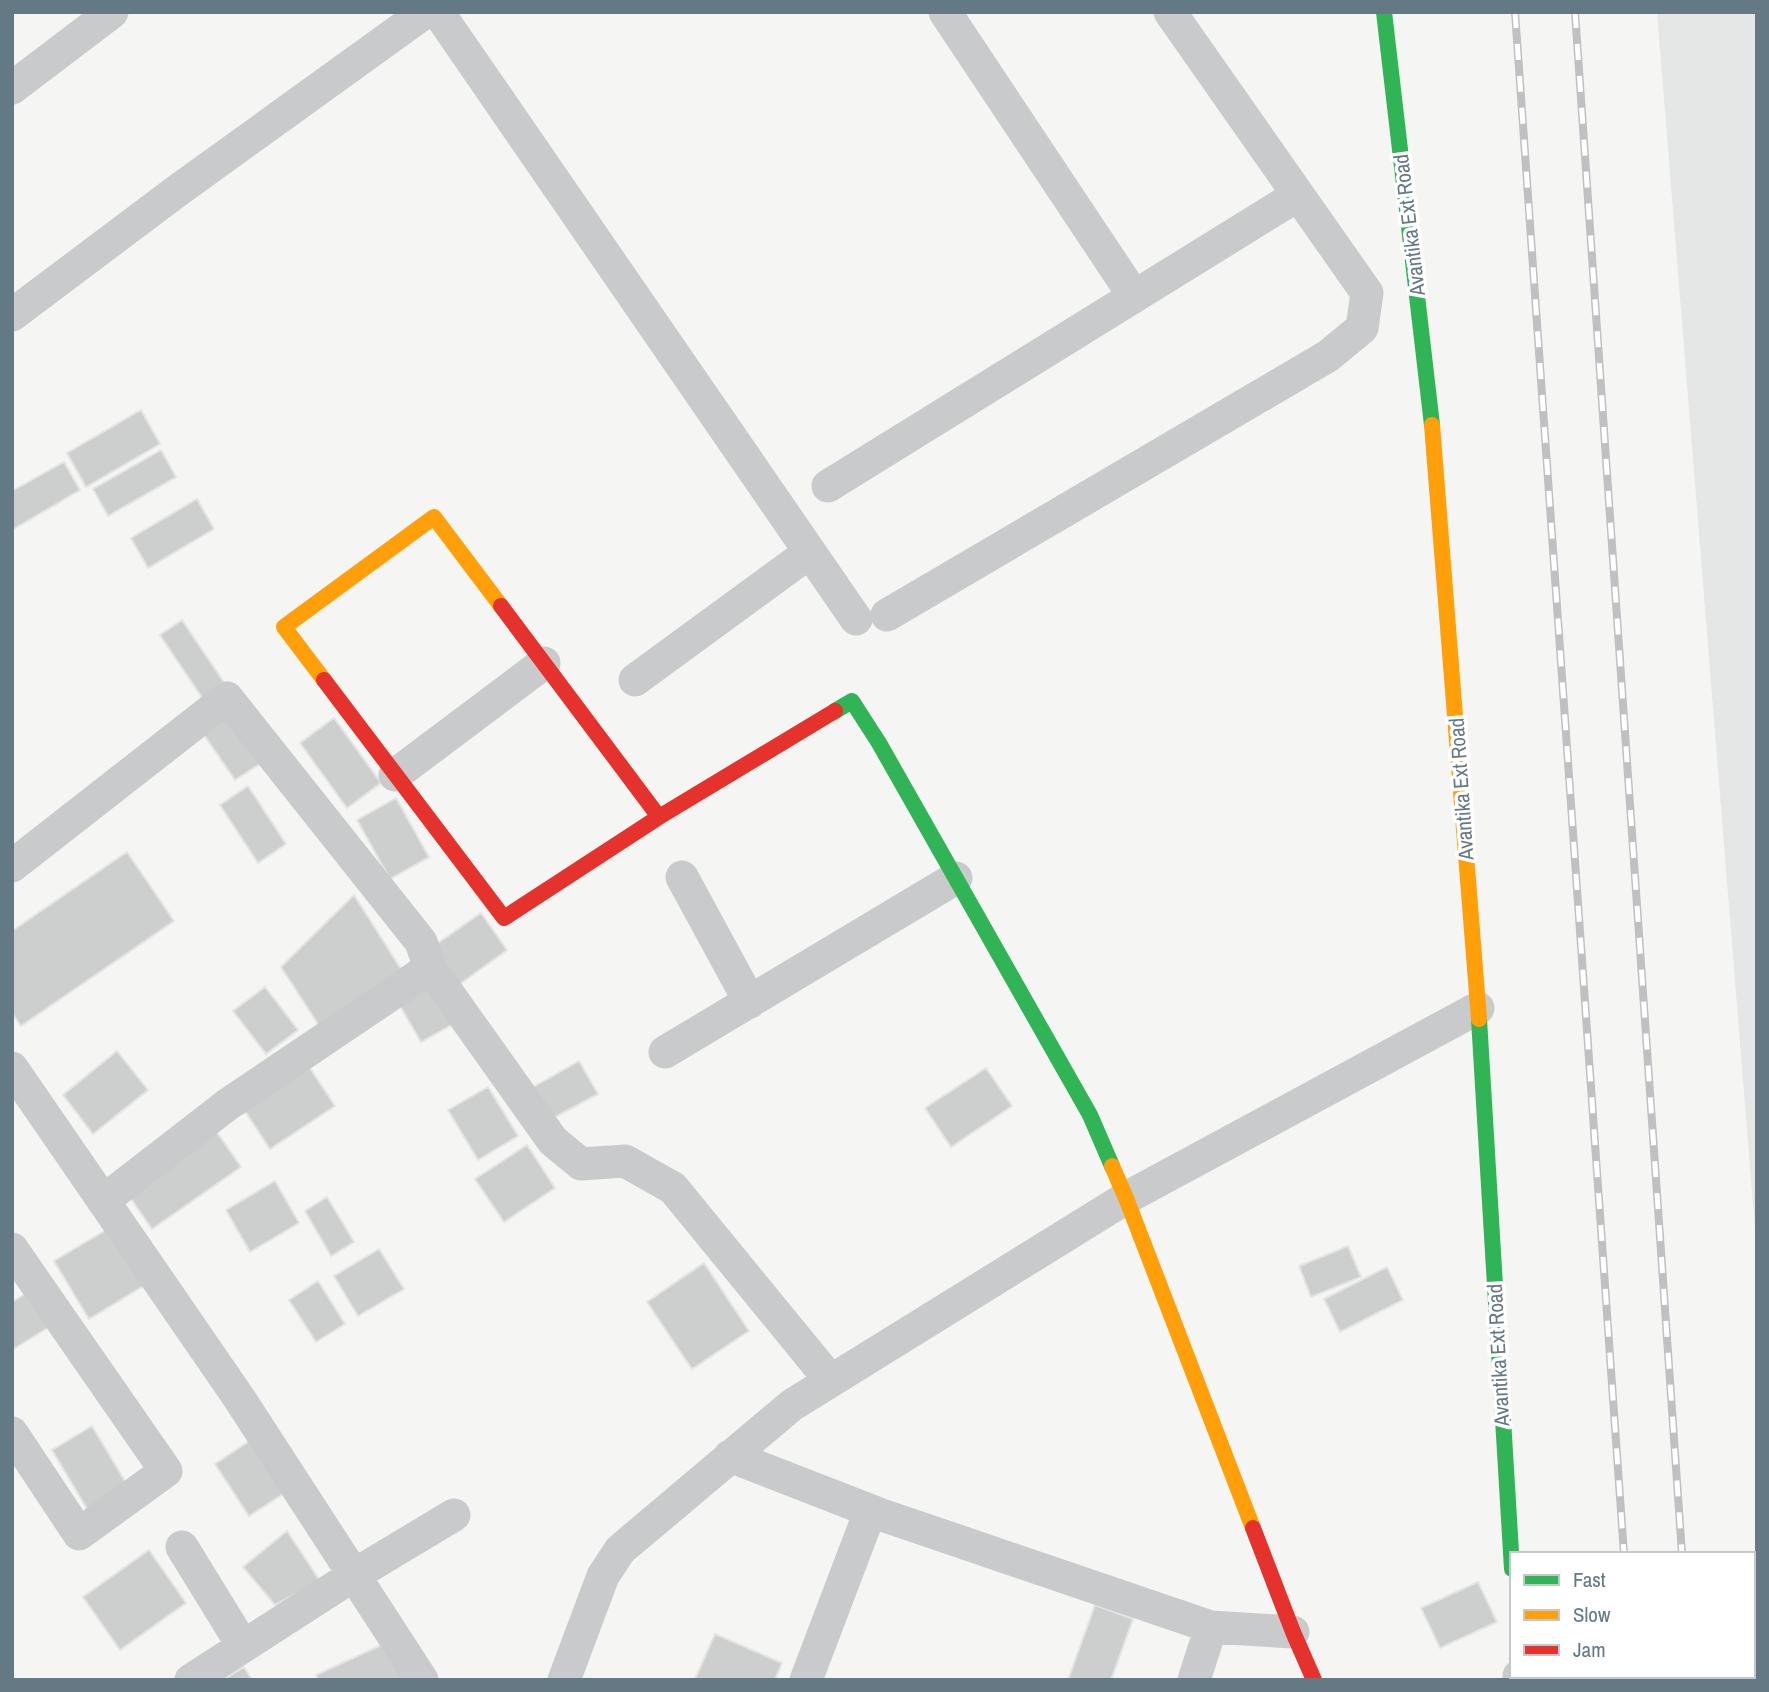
<svg xmlns="http://www.w3.org/2000/svg" width="1769" height="1692" font-family="'Archivo Narrow',sans-serif">
  <style>
    .built { fill: #e5e6e6 }
    .building { fill: #cdcece; stroke: #e4e4e3; stroke-width: 2 }
    .lines { fill: none; stroke-linecap: round; stroke-linejoin: round }
    .street { stroke: #c9cacb; stroke-width: 33 }
    .fast { stroke: #30b455; stroke-width: 16 }
    .slow { stroke: #ff9f0a; stroke-width: 16 }
    .jam { stroke: #e5322d; stroke-width: 16 }
    .rail-casing { stroke: #bfc0c1; stroke-width: 8 }
    .rail { stroke: #fff; stroke-width: 5; stroke-dasharray: 16; stroke-linecap: butt }
    .labels { text-anchor: middle; dominant-baseline: central; stroke-width: 7; stroke-linejoin: round; paint-order: stroke }
    .street-label { font-size: 21px; fill: #647984; stroke: #fff }
  </style>
  <rect width="100%" height="100%" fill="#f5f5f3"/>
  <path class="built" d="M1657,12H1757V1254Z"/>
  <path class="building" d="M141,410L160,444L86,487L67,453Z
    M161,450L176,477L108,516L93,489Z
    M64,462L80,490L12,530V491Z
    M197,499L214,529L148,568L131,538Z
    M182,620L225,684L203,699L160,635Z
    M225,706L263,762L235,780L198,726Z
    M334,718L381,783L347,808L300,743Z
    M248,786L286,844L258,863L220,805Z
    M396,798L429,857L390,879L357,820Z
    M127,852L174,921L21,1026L12,1013V931Z
    M354,895L404,974L320,1027L281,967Z
    M481,913L507,950L457,986L431,948Z
    M432,979L455,1023L421,1042L396,999Z
    M265,987L298,1030L266,1054L233,1011Z
    M117,1051L148,1090L93,1134L63,1095Z
    M302,1056L335,1106L270,1149L237,1099Z
    M579,1061L598,1094L548,1121L523,1093Z
    M986,1068L1012,1106L951,1147L925,1108Z
    M488,1087L518,1136L478,1160L448,1110Z
    M216,1131L241,1167L152,1229L127,1193Z
    M527,1145L555,1188L504,1222L475,1179Z
    M275,1181L299,1223L250,1252L226,1210Z
    M327,1197L354,1242L331,1256L305,1211Z
    M111,1227L145,1285L89,1319L54,1261Z
    M1348,1246L1361,1277L1311,1297L1299,1266Z
    M379,1249L404,1289L358,1316L334,1276Z
    M704,1263L749,1331L692,1369L647,1302Z
    M1387,1267L1403,1300L1340,1332L1324,1299Z
    M318,1281L345,1324L316,1342L289,1300Z
    M27,1293L49,1327L12,1350V1302Z
    M92,1426L129,1488L89,1512L52,1450Z
    M257,1436L291,1489L249,1516L215,1464Z
    M287,1531L320,1581L275,1605L243,1567Z
    M149,1550L186,1603L120,1650L83,1597Z
    M1478,1582L1497,1622L1440,1648L1421,1608Z
    M1095,1605L1133,1619L1111,1680H1068Z
    M715,1634L782,1663L775,1680L695,1679Z
    M388,1642L406,1680H319L316,1675Z
    M244,1667L252,1680H223Z"/>
  <g class="lines">
    <path class="street" d="M438,12L856,619
      M945,12L1134,296
      M12,88L112,12
      M12,315L177,191L425,12
      M828,486L1298,195
      M887,615L1328,356L1362,328L1367,293L1170,12
      M635,680L810,552
      M395,775L544,663
      M12,866L227,698L421,942L430,968L553,1141L581,1164L625,1161L673,1188L831,1381
      M682,877L750,1002
      M665,1052L956,878
      M12,1068L239,1398L422,1680
      M103,1201L227,1105L430,968
      M12,1249L166,1471L79,1534L12,1433
      M730,1456L879,1514
      M182,1547L243,1646
      M1519,1676V1680
      M191,1680L354,1575L454,1515
      M564,1680L603,1576L620,1550L792,1405L1126,1198L1478,1008
      M806,1680L868,1517L872,1513L879,1514L1211,1627L1293,1632
      M1194,1680L1211,1627"/>
    <path class="fast" d="M1384,12L1432,425
      M835,711L852,701L879,743L1090,1115L1112,1166
      M1479,1019L1512,1569"/>
    <path class="slow" d="M1432,425L1479,1019
      M324,680L284,627L434,517L501,606
      M1112,1166L1126,1198L1253,1528"/>
    <path class="jam" d="M501,606L659,817L835,711
      M324,680L504,918L659,817
      M1253,1528L1293,1632L1314,1680"/>
    <g class="rail-casing">
      <path id="rail" d="M1515,12L1624,1554
        M1575,12L1682,1554
        M1633,1676V1680
        M1691,1676V1680"/>
    </g>
    <use href="#rail" class="rail"/>
  </g>
  <g class="labels">
    <g class="street-label">
      <text transform="translate(1409 225) rotate(-97)">Avantika Ext Road</text>
      <text transform="translate(1461 789) rotate(-94)">Avantika Ext Road</text>
      <text transform="translate(1498 1355) rotate(-93)">Avantika Ext Road</text>
    </g>
  </g>
  <rect width="1769" height="1692" fill="none" stroke="#647984" stroke-width="28"/>
  <rect x="1510" y="1552" width="245" height="126" fill="#ffffff" stroke="#c1c9ce" stroke-width="2"/>
  <rect x="1524" y="1575" width="35" height="10" fill="#30b455" stroke="#c1c9ce" stroke-width="2"/>
  <text x="1573" y="1587" font-size="21" fill="#647984">Fast</text>
  <rect x="1524" y="1610" width="35" height="10" fill="#ff9f0a" stroke="#c1c9ce" stroke-width="2"/>
  <text x="1573" y="1622" font-size="21" fill="#647984">Slow</text>
  <rect x="1524" y="1645" width="35" height="10" fill="#e5322d" stroke="#c1c9ce" stroke-width="2"/>
  <text x="1573" y="1657" font-size="21" fill="#647984">Jam</text>
</svg>
